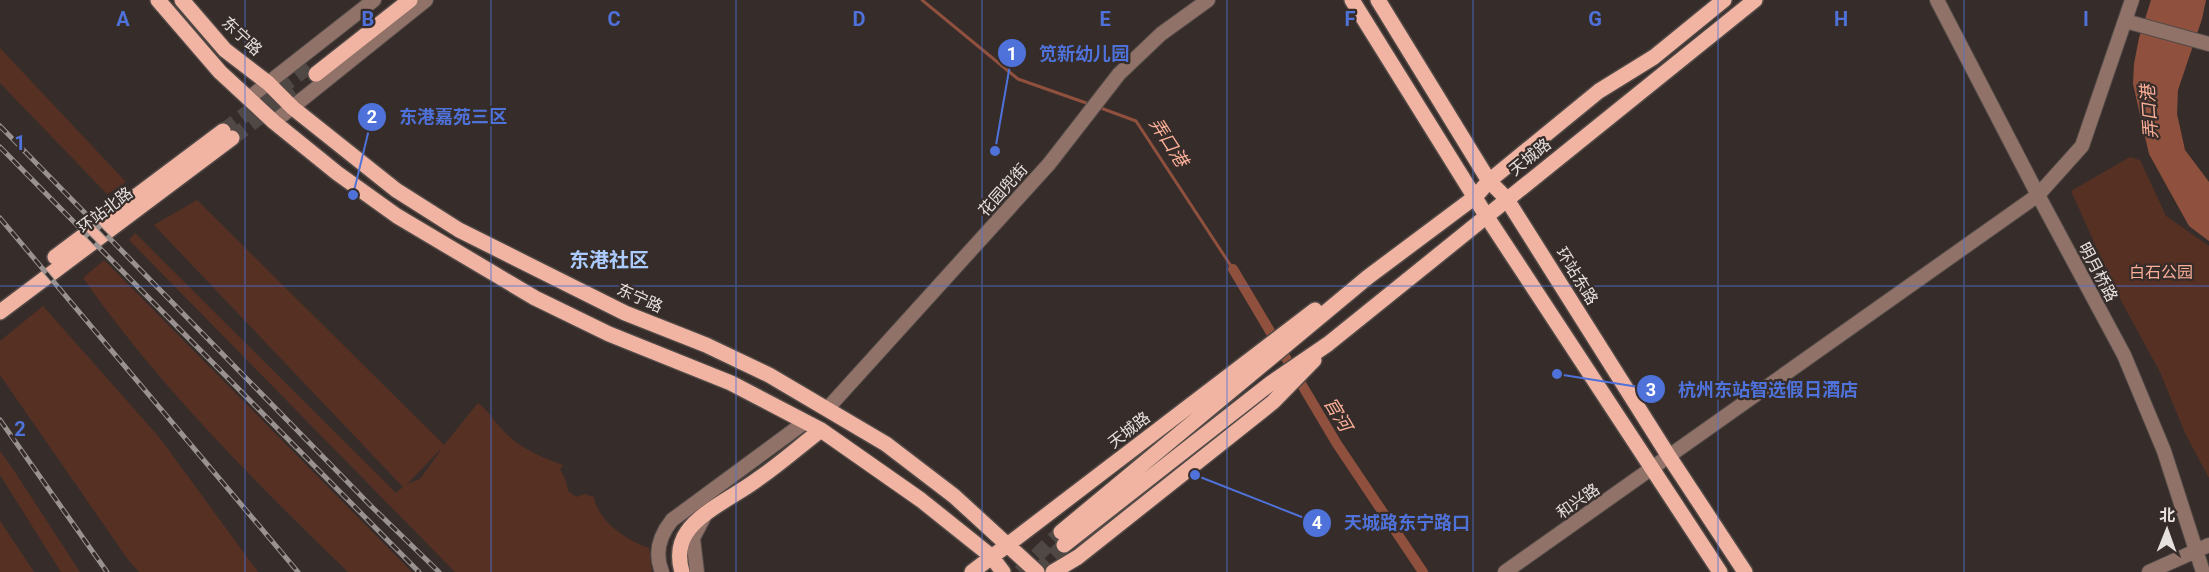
<svg xmlns="http://www.w3.org/2000/svg" width="2209" height="572" font-family="Roboto,'Noto Sans SC',sans-serif">
  <style>
    .green { fill: #573024; fill-rule: evenodd }
    .water { fill: #90503e }
    .lines { fill: none; stroke-linecap: round; stroke-linejoin: round }
    .stream { stroke: #90503e; stroke-width: 3 }
    .canal { stroke: #90503e; stroke-width: 10 }
    .major-tunnel { stroke: #504845; stroke-width: 15; stroke-dasharray: 15 8; stroke-linecap: butt }
    .minor-casing { stroke: #524a47; stroke-width: 16 }
    .major-casing { stroke: #524a47; stroke-width: 18 }
    .minor { stroke: #907269; stroke-width: 14 }
    .major { stroke: #f2b4a2; stroke-width: 15 }
    .rail-casing { stroke: #999290; stroke-width: 5 }
    .rail { stroke: #362d2a; stroke-width: 3; stroke-dasharray: 9; stroke-linecap: butt }
    .grid { fill: none; stroke: #4f72da; stroke-width: 1.5; stroke-opacity: 0.55 }
    .labels { text-anchor: middle; dominant-baseline: central; stroke-width: 4.5; stroke-linejoin: round; paint-order: stroke }
    .street-label { font-size: 16px; fill: #e6e0df; stroke: #362d2a }
    .park-label { font-size: 16px; fill: #fbae97; stroke: #362d2a }
    .water-label { font-size: 18px; font-style: italic; fill: #fcaf98; stroke: #362d2a }
    .quarter-label { font-size: 20px; font-weight: bold; fill: #acccff; stroke: #362d2a }
    .grid-label { font-size: 20px; text-anchor: middle; font-weight: bold; fill: #4f72da; stroke: #362d2a; stroke-width: 4.5; stroke-linejoin: round; paint-order: stroke }
    .leader { fill: none; stroke: #4f72da; stroke-width: 2 }
    .callout-dot { fill: #4f72da; stroke: #362d2a; stroke-width: 2 }
    .mark-label { font-size: 18px; text-anchor: middle; font-weight: bold; fill: #fff }
    .callout-label { font-size: 18px; text-anchor: middle; font-weight: bold; fill: #4f72da; stroke: #362d2a; stroke-width: 4.5; stroke-linejoin: round; paint-order: stroke }
  </style>
  <rect width="100%" height="100%" fill="#362d2a"/>
  <path class="green" d="M0,48L126,182L107,194L0,83Z
    M2130,157L2140,160L2166,216L2209,246V478L2185,433L2160,372L2119,297L2071,191Z
    M197,200L444,445L478,403C487,410 492,418 500,427C516,447 540,457 563,465L560,469L566,481L568,491L576,497L585,494L594,497C598,522 628,541 649,548L652,572H455L129,240L135,233L396,493L403,487L154,225ZM441,450L420,479L407,484L440,450Z
    M104,260L412,572H348C253,480 159,386 83,278Z
    M43,306L159,437L258,572H139L129,561L0,375V341Z
    M0,451L11,466L80,572H61L0,475Z
    M0,521L34,572H0Z"/>
  <path class="water" d="M2151,0H2206L2202,19L2178,90L2177,114L2185,150L2209,182V241L2189,226L2149,154L2133,84L2134,64L2139,38Z"/>
  <g class="lines">
    <path class="stream" d="M922,0L1018,79L1089,104
      M1098,107L1136,121L1233,269"/>
    <path class="canal" d="M1233,269L1337,444L1423,572"/>
    <path class="major-tunnel" d="M223,131L311,65
      M232,138L294,91
      M1020,572L1061,532
      M1037,572L1064,545"/>
    <g class="minor-casing">
      <path id="minor" d="M1937,0L2038,195L2124,355L2164,451L2203,572
        M2125,21L2209,44
        M249,98L374,0
        M274,122L426,0
        M827,409L1049,164L1119,74L1161,34L1208,0
        M662,572C654,553 660,535 672,520L805,422
        M697,572L693,538L704,517
        M1505,572L2038,195L2082,146L2132,0
        M2149,572L2209,545"/>
    </g>
    <g class="major-casing">
      <path id="major" d="M158,0L220,72L274,122L337,173L397,216L535,298L609,334L731,383L821,430L921,500L991,556L1003,572
        M182,0L225,50L268,83L293,108L396,190L459,230L625,313L706,345L769,375L886,444L954,496L1037,572
        M1352,0L1487,217L1720,572
        M1378,0L1489,181L1506,198L1668,455L1745,572
        M316,74L410,0
        M55,257L223,131
        M0,312L232,138
        M1061,532L1368,277L1475,197L1489,181L1599,91L1654,57L1724,0
        M1064,545L1271,383L1328,344L1755,0
        M682,572C678,558 678,545 687,532C701,511 737,495 758,479C780,464 800,446 821,430
        M972,572L1315,310
        M1053,572L1078,557L1273,402L1314,360"/>
    </g>
    <use href="#minor" class="minor"/>
    <use href="#major" class="major"/>
    <g class="rail-casing">
      <path id="rail" d="M0,126L371,506L439,572
        M0,147L419,572
        M0,218L298,572
        M0,420L107,572"/>
    </g>
    <use href="#rail" class="rail"/>
  </g>
  <path class="grid" d="M245,0V572M491,0V572M736,0V572M982,0V572M1227,0V572M1473,0V572M1718,0V572M1964,0V572M0,286H2209"/>
  <g class="labels">
    <g class="street-label">
      <text transform="translate(242 36) rotate(43)">东宁路</text>
      <text transform="translate(1530 157) rotate(-39)">天城路</text>
      <text transform="translate(1003 190) rotate(-48)">花园兜街</text>
      <text transform="translate(105 210) rotate(-37)">环站北路</text>
      <text transform="translate(2098 272) rotate(62)">明月桥路</text>
      <text transform="translate(1577 276) rotate(58)">环站东路</text>
      <text transform="translate(640 298) rotate(24)">东宁路</text>
      <text transform="translate(1129 430) rotate(-38)">天城路</text>
      <text transform="translate(1578 501) rotate(-35)">和兴路</text>
    </g>
    <g class="park-label">
      <text x="2161" y="272">白石公园</text>
    </g>
    <g class="water-label">
      <text transform="translate(2149 112) rotate(-94)">弄口港</text>
      <text transform="translate(1169 142) rotate(57)">弄口港</text>
      <text transform="translate(1338 414) rotate(59)">官河</text>
    </g>
    <g class="quarter-label">
      <text x="609" y="260">东港社区</text>
    </g>
  </g>
  <g class="grid-label">
    <text x="123" y="26">A</text>
    <text x="368" y="26">B</text>
    <text x="614" y="26">C</text>
    <text x="859" y="26">D</text>
    <text x="1105" y="26">E</text>
    <text x="1350" y="26">F</text>
    <text x="1595" y="26">G</text>
    <text x="1841" y="26">H</text>
    <text x="2086" y="26">I</text>
    <text x="20" y="150">1</text>
    <text x="20" y="436">2</text>
  </g>
  <path class="leader" d="M995 151L1012 53M353 195L372 117M1557 374L1651 389M1195 475L1317 523"/>
  <g class="callout-dot">
    <circle cx="995" cy="151" r="6"/>
    <circle cx="353" cy="195" r="6"/>
    <circle cx="1557" cy="374" r="6"/>
    <circle cx="1195" cy="475" r="6"/>
    <circle cx="1012" cy="53" r="15"/>
    <circle cx="372" cy="117" r="15"/>
    <circle cx="1651" cy="389" r="15"/>
    <circle cx="1317" cy="523" r="15"/>
  </g>
  <g class="mark-label">
    <text x="1012" y="60">1</text>
    <text x="372" y="123">2</text>
    <text x="1651" y="396">3</text>
    <text x="1317" y="529">4</text>
  </g>
  <g class="callout-label">
    <text x="1084" y="60">笕新幼儿园</text>
    <text x="453" y="123">东港嘉苑三区</text>
    <text x="1768" y="396">杭州东站智选假日酒店</text>
    <text x="1407" y="529">天城路东宁路口</text>
  </g>
  <g transform="translate(2167 530) rotate(1)" stroke="#362d2a" stroke-width="4.5" paint-order="stroke">
  <path d="M0-4.5L10 22L0 15L-10 22Z" fill="#e6e0df"/>
  <text y="-9" font-size="16" font-weight="bold" text-anchor="middle" fill="#e6e0df">北</text>
  </g>
</svg>
